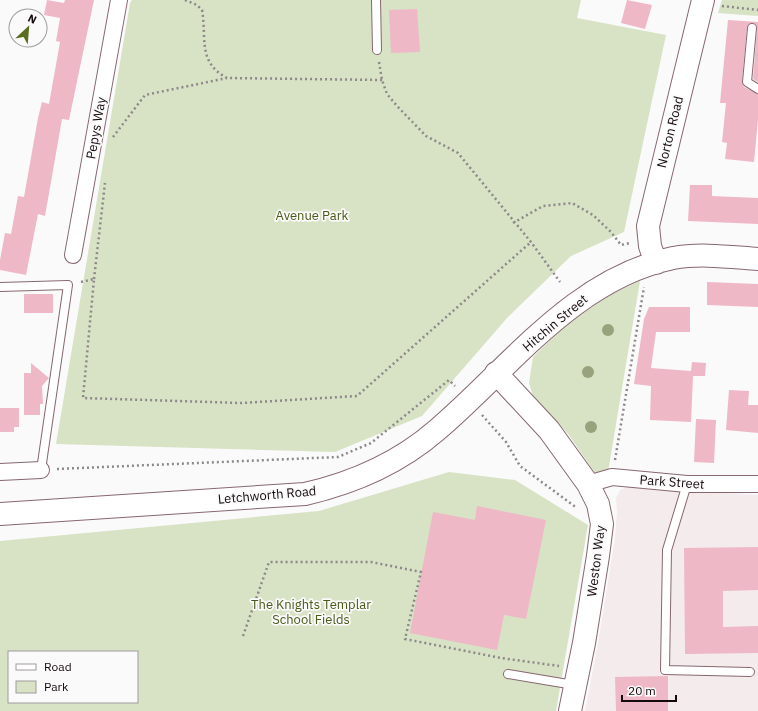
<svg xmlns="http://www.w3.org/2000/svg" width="758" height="711" font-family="'IBM Plex Sans',sans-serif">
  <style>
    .built { fill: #f4ebed }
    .green { fill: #d8e2c5; fill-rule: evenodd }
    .building { fill: #eeb8c6 }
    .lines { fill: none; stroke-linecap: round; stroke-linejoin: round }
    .lane-casing { stroke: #87676f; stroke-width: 10 }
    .street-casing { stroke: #87676f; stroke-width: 18 }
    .secondary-casing { stroke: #87676f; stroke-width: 24 }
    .path { stroke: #8d8889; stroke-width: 2.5; stroke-dasharray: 2 3; stroke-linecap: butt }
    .lane { stroke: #fff; stroke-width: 8 }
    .street { stroke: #fff; stroke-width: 16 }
    .secondary { stroke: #fff; stroke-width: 22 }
    .tree { fill: #98a27d }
    .labels { text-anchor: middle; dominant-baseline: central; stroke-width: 3.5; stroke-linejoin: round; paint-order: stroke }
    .street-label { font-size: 13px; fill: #14090c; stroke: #fafafa }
    .park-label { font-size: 13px; fill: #485a17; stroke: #fafafa }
  </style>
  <rect width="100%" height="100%" fill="#fafafa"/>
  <path class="built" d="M629,486L758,495V711H585L599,638L615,538L617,512L616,498L620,490Z"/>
  <path class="green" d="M132,0H581L577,18L666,35L624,232L571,256L507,318L422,416L335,452L56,444L130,3Z
    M722,0H758V16L718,13Z
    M640,281L608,472L595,473L569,435L533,396L529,383L533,357L568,323L612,294Z
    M449,472L515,480L588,525L556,711H0V541L319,511ZM9,652H137V702H9Z"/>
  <path class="building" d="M47,0L64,3L65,0H94L69,120L62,119L45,216L38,214L26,275L0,270V260L5,233L11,234L18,196L24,197L38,118L42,102L49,104L60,42L56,41L60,18L44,15Z
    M627,0L652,5L645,29L621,23Z
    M417,9L420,52L391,53L389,10Z
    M728,20L758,22V82L753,79L757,29L755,24L752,23L747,27L742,81L744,87L758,94V120L754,162L725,159L727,143L722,142L726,103H720Z
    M690,185H712V196L758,198V224L688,221Z
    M707,282L758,284V307L707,305Z
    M24,294H53V313H24Z
    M649,307H690V332H656L651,368L691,371L692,362L706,363L705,376H693L691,422L650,420L651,386L634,384L644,319Z
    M31,363L49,378L42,386L43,404H40V415H24V373H31Z
    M729,390L749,391L748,405H758V433L726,430Z
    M0,408H19V427H14V432H0Z
    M696,419L716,420L714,463L694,462Z
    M477,506L546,520L526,619L504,615L497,650L410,633L433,512L475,520Z
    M758,547V590L723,591V627L758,626V653L685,654L684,548Z
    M668,676V711H616L615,677Z"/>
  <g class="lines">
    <g class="lane-casing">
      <path id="lane" d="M376,0L377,50
        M752,28L747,82L758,89
        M0,287L68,285L41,470
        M687,484L667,550L665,670L750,672
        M508,674L574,685"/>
    </g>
    <g class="street-casing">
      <path id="street" d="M73,255L119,0
        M0,472L41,470
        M588,484L612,477L687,484H758"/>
    </g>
    <g class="secondary-casing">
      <path id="secondary" d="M656,263L650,246L648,226L703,0
        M496,373L549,430L588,484L598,504L602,524L598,556L584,643L570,711
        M0,514L305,494C353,483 399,463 437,430C510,368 573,279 673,258C701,253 730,257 758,259"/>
    </g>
    <path class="path" d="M185,0L197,5L202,10C207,38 197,62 227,78L382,80
      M722,6L758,10
      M379,62L382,80L387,94L397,106L426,136L458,153L531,242L560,282
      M113,137L145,95L227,78
      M513,223L543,206L572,203L593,215L611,232L621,245L630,243
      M94,279L105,183
      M81,282L94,279L83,398L241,403L357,396L531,242
      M482,415L506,442L520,466L577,508
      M615,460L644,287
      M57,469L338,457L371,443L449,380L455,386
      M243,636L269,562H371L421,572L405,639L501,658L559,666"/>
    <use href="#lane" class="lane"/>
    <use href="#street" class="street"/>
    <use href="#secondary" class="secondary"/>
  </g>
  <g class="tree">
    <circle cx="608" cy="330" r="6"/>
    <circle cx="588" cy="372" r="6"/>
    <circle cx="591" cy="427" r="6"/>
  </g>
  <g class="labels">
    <g class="street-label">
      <text transform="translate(96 128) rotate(-80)">Pepys Way</text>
      <text transform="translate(670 132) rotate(-76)">Norton Road</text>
      <text transform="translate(555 323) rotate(-40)">Hitchin Street</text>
      <text transform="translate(672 482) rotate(4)">Park Street</text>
      <text transform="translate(267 495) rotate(-5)">Letchworth Road</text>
      <text transform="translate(596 561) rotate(-83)">Weston Way</text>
    </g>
    <g class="park-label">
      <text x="312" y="215">Avenue Park</text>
      <text x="311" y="604">The Knights Templar<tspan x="311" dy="15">School Fields</tspan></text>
    </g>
  </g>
  <rect x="8" y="651" width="130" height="52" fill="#fafafa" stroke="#9e9a9b"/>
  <rect x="16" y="664" width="20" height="6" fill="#ffffff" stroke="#9e9a9b"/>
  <text x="44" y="671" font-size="12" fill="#14090c">Road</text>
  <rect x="16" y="681" width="20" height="12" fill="#d8e2c5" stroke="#9e9a9b"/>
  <text x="44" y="691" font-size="12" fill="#14090c">Park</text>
  <g transform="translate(28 28) rotate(26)"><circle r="19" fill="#fafafa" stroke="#9e9a9b"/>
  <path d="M0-3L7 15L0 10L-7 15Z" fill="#596f1f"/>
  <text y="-6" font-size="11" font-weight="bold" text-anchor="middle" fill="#14090c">N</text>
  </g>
  <path d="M622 695v6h54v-6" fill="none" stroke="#14090c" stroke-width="2"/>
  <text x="628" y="695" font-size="12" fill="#14090c" stroke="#fafafa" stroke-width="3" paint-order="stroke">20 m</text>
</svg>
